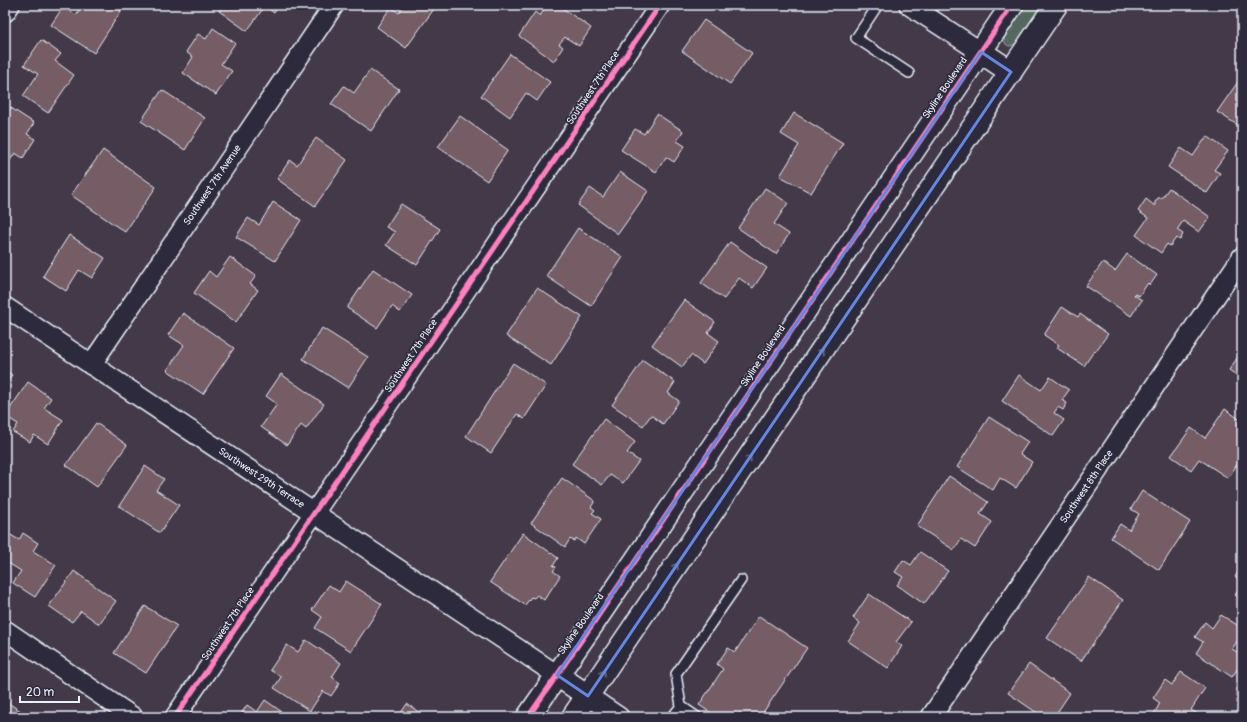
<svg xmlns="http://www.w3.org/2000/svg" width="1247" height="722" font-family="Pangolin,sans-serif">
  <style>
    .green { fill: #556860; stroke: #9eacac }
    .building { fill: #745c65; stroke: #e8f1f8 }
    .lines { fill: none; stroke-linecap: round; stroke-linejoin: round }
    .lane-casing { stroke: #e8f1f8; stroke-width: 12 }
    .street-casing { stroke: #e8f1f8; stroke-width: 22 }
    .secondary-casing { stroke: #e8f1f8; stroke-width: 25 }
    .lane { stroke: #2f2a3d; stroke-width: 9 }
    .street { stroke: #2f2a3d; stroke-width: 19 }
    .secondary { stroke: #2f2a3d; stroke-width: 22 }
    .cycleway-casing { stroke: #2f2a3d; stroke-width: 8 }
    .cycleway { stroke: #ff80c0; stroke-width: 5 }
    .oneway { stroke: #70707e }
    .marked { fill: none; stroke: #6487e3; stroke-width: 3; stroke-linejoin: round }
    .labels { text-anchor: middle; dominant-baseline: central; stroke-width: 3.5; stroke-linejoin: round; paint-order: stroke }
    .street-label { font-size: 10px; fill: #e8f1f8; stroke: #2f2a3d }
  </style>
  <rect width="100%" height="100%" fill="#443949"/>
  <filter id="ink" filterUnits="userSpaceOnUse"><feTurbulence type="fractalNoise" baseFrequency=".025" numOctaves="2"/><feDisplacementMap in="SourceGraphic" scale="8" xChannelSelector="R" yChannelSelector="G"/><feConvolveMatrix kernelMatrix="1 2 1 2 8 2 1 2 1" color-interpolation-filters="sRGB"/></filter>
  <g filter="url(#ink)">
    <path class="green" d="M1021,5H1043C1036,16 1027,35 1016,43C1006,51 1002,41 1005,31C1008,22 1016,13 1021,5Z"/>
    <path class="building" d="M82,5H112L121,11L94,53L51,25L63,7L76,15Z
      M223,5H279L274,13L265,6L247,31L219,11Z
      M404,5L436,6L406,48L377,27L391,7L399,13Z
      M547,5H558L591,28L579,46L565,37L559,44L563,47L554,61L519,36L535,12L540,16Z
      M704,20L752,53L730,84L682,51Z
      M213,28L235,43L221,64L232,71L216,95L183,73L193,57L186,52L198,34L206,39Z
      M41,40L61,54L55,61L74,75L48,113L23,96L38,74L24,65Z
      M510,54L550,82L537,101L526,93L510,117L481,96Z
      M370,70L399,89L371,131L331,104L344,86L354,93Z
      M1242,76V128L1217,112Z
      M162,90L205,118L185,150L141,121Z
      M8,106L34,123L27,134L35,139L23,158L15,153L5,168V112Z
      M794,113L843,143L811,193L780,176L799,145L781,134Z
      M657,114L683,131L677,141L685,146L674,162L666,157L656,172L621,150L635,129L644,134Z
      M460,116L508,150L487,181L438,147Z
      M1207,136L1228,151L1214,170L1220,173L1207,193L1168,167L1181,148L1193,156Z
      M316,138L347,160L315,206L277,179L290,160L297,165Z
      M103,150L156,187L125,232L71,195Z
      M620,172L648,191L618,234L578,205L590,188L603,197Z
      M765,188L788,203L774,224L789,234L776,254L738,228Z
      M1169,188L1210,217L1199,232L1183,221L1177,230L1183,234L1180,240L1176,238L1170,246L1167,244L1161,253L1136,235L1148,218L1138,211L1146,199L1155,206V202L1158,198H1162Z
      M273,202L301,220L275,261L236,237L248,218L259,225Z
      M401,204L440,229L417,265L386,245L395,232L386,227Z
      M578,228L623,257L591,306L546,276Z
      M69,235L105,258L92,278L79,270L66,291L43,276Z
      M730,242L767,268L753,288L739,278L724,299L701,283Z
      M1127,254L1157,275L1150,285L1148,283L1139,296L1135,294L1134,295L1142,300L1131,316L1086,286L1103,262L1115,271Z
      M230,257L256,276L250,284L258,290L236,322L194,293L209,271L216,277Z
      M373,269L412,295L400,312L392,306L377,328L347,308Z
      M537,288L582,317L551,365L506,336Z
      M684,300L715,322L708,333L719,341L703,364L691,355L682,367L652,345Z
      M1062,307L1078,317L1080,314L1108,334L1095,352L1094,351L1084,366L1057,348L1059,345L1044,335Z
      M183,313L234,348L203,394L167,370L184,345L168,335Z
      M322,328L368,357L348,388L303,359Z
      M1242,351V379L1229,370Z
      M643,360L675,382L668,393L679,401L663,424L651,415L643,426L612,405Z
      M513,363L546,385L524,419L517,414L491,453L466,436Z
      M5,370L12,375L5,385Z
      M281,374L324,404L306,429L301,425L287,445L261,427L277,404L266,396Z
      M1019,375L1041,390L1050,377L1069,390L1062,400L1067,403L1063,410L1058,407L1054,413L1064,420L1053,436L1002,401Z
      M28,382L51,398L44,408L63,420L48,444L34,435L30,442L13,432L18,424L5,416Z
      M1225,409L1242,421V457L1228,478L1199,459L1191,470L1171,456L1191,428L1205,438Z
      M989,417L1028,442L1020,454L1032,462L1016,488L1000,478L993,490L957,467Z
      M604,419L635,442L627,453L639,461L623,483L610,475L602,485L572,464Z
      M96,423L127,445L97,487L66,465Z
      M145,466L164,479L156,490L179,505L160,533L119,506Z
      M949,476L988,502L980,514L992,522L975,548L961,539L954,550L917,526Z
      M562,478L595,501L591,507L595,510L592,513L601,519L584,544L576,538L574,541L570,539L565,547L531,523Z
      M1142,491L1190,522L1159,570L1111,538L1120,524L1129,530L1139,514L1131,509Z
      M23,533L38,543L33,551L56,565L35,597L13,583L21,571L5,561V541L9,534L19,540Z
      M523,533L558,558L553,566L556,567L553,571L560,576L544,600L537,595L534,598L531,597L525,605L490,582Z
      M920,552L948,571L924,604L897,585L903,577L895,572L903,560L911,565Z
      M1242,566V582L1235,577Z
      M74,571L116,601L99,624L81,611L72,622L49,606Z
      M1089,577L1123,600L1081,661L1047,638Z
      M346,581L382,604L351,651L315,628L322,617L312,610L329,585L339,592Z
      M1242,585V599L1235,595Z
      M869,594L911,622L896,642L902,646L888,668L848,641L860,623L853,618Z
      M145,606L177,626L146,673L114,653Z
      M1221,615L1242,628V634L1232,649L1242,655V662L1232,677L1196,653L1203,642L1195,637L1205,622L1212,628Z
      M759,616L807,648L760,717H717L699,705L723,669L717,664L728,648L735,652Z
      M306,640L341,663L332,677L340,683L331,696L323,691L310,711L274,688L281,677L270,670L287,645L298,652Z
      M1029,664L1070,693L1054,717H1043L1008,693Z
      M1181,672L1205,688L1191,710L1203,717H1159L1154,714L1160,703L1153,698L1165,680L1172,685Z
      M265,700L289,717H239L247,705L257,712Z
      M5,701L30,717H5Z
      M407,704L426,717H398Z"/>
    <g class="lines">
      <g class="lane-casing">
        <path id="lane" d="M878,5L856,38L909,73
          M681,706L697,717
          M672,717L681,706L676,674L741,580"/>
      </g>
      <g class="street-casing">
        <g id="street">
          <path d="M909,5L981,52"/>
          <path d="M5,12L10,5"/>
          <path id="s1" d="M5,307L557,675"/>
          <path id="s2" d="M91,365L334,5"/>
          <path d="M5,630L133,717"/>
          <path d="M588,696L619,717"/>
          <path d="M175,717L660,5"/>
          <path id="s3" d="M931,717L1242,257"/>
        </g>
      </g>
      <g class="secondary-casing">
        <path id="secondary" d="M981,52L1011,72
          M557,675L588,696
          M528,717L592,625L1012,5
          M573,717L1056,5"/>
      </g>
      <use href="#lane" class="lane"/>
      <use href="#street" class="street"/>
      <use href="#secondary" class="secondary"/>
      <g class="cycleway-casing">
        <path id="cycleway" d="M175,717L660,5
          M528,717L592,625L1012,5"/>
      </g>
      <use href="#cycleway" class="cycleway"/>
    </g>
    <defs><path id="oneway-chevron" d="M-2-3.5L2.5 0L-2 3.5" fill="none" stroke-width="1.6" stroke-linecap="round" stroke-linejoin="round"/></defs>
    <g class="oneway">
      <use href="#oneway-chevron" transform="translate(822 351) rotate(-56)"/>
      <use href="#oneway-chevron" transform="translate(749 458) rotate(-56)"/>
      <use href="#oneway-chevron" transform="translate(676 566) rotate(-56)"/>
      <use href="#oneway-chevron" transform="translate(603 673) rotate(-56)"/>
    </g>
  </g>
  <path class="marked" d="M981,52L1011,72L588,696L557,675Z"/>
  <g class="labels">
    <g class="street-label">
      <text transform="translate(593 88) rotate(-56)">Southwest 7th Place</text>
      <text transform="translate(945 88) rotate(-56)">Skyline Boulevard</text>
      <text stroke="none"><textPath href="#s2" startOffset="217">Southwest 7th Avenue</textPath></text>
      <text transform="translate(411 356) rotate(-56)">Southwest 7th Place</text>
      <text transform="translate(763 356) rotate(-56)">Skyline Boulevard</text>
      <text stroke="none"><textPath href="#s1" startOffset="308">Southwest 29th Terrace</textPath></text>
      <text stroke="none"><textPath href="#s3" startOffset="278">Southwest 8th Place</textPath></text>
      <text transform="translate(228 624) rotate(-56)">Southwest 7th Place</text>
      <text transform="translate(581 624) rotate(-55)">Skyline Boulevard</text>
    </g>
  </g>
  <rect width="1247" height="722" fill="none" stroke="#2f2a3d" stroke-width="20"/>
  <rect x="10" y="10" width="1227" height="702" fill="none" stroke="#e8f1f8" stroke-width="1.5" filter="url(#ink)"/>
  <path d="M20 696v6h59v-6" fill="none" stroke="#e8f1f8" stroke-width="2"/>
  <text x="26" y="696" font-size="12" fill="#e8f1f8" stroke="#2f2a3d" stroke-width="3" paint-order="stroke">20 m</text>
</svg>
